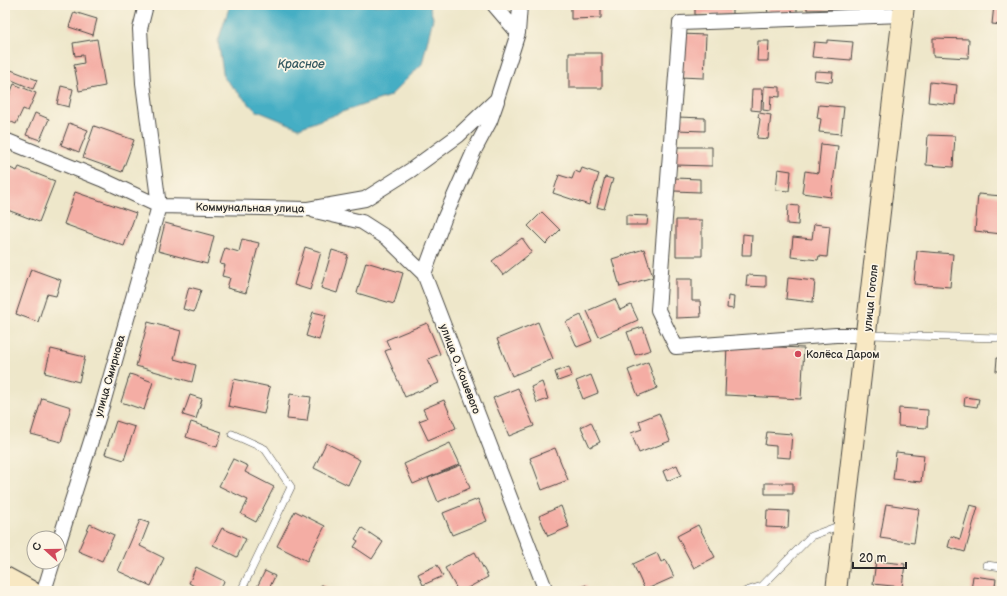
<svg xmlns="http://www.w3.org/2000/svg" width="1007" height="596" font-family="'Balsamiq Sans',sans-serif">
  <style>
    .water { fill: #45aec4; stroke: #386c78 }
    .building { fill: #f4ada4 }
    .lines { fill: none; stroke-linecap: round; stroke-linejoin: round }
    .service-casing { stroke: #484743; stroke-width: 8 }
    .minor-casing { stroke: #484743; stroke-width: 16 }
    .secondary-casing { stroke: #484743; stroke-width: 22 }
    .service { stroke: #fff; stroke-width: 7 }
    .minor { stroke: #fff; stroke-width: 14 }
    .secondary { stroke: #f8e8c3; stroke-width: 20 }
    .poi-dot { fill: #d1495b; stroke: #fcf5e5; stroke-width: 1.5 }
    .labels { text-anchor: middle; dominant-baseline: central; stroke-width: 3.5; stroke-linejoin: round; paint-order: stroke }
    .street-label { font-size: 11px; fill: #2b2b2b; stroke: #fcf5e5 }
    .poi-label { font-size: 11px; fill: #2b2b2b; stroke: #fcf5e5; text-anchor: start }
    .water-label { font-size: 12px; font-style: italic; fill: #345961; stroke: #fcf5e5 }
  </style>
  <rect width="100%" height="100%" fill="#fcf5e5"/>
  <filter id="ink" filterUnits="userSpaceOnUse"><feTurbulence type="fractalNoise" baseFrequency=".025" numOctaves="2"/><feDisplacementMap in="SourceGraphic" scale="8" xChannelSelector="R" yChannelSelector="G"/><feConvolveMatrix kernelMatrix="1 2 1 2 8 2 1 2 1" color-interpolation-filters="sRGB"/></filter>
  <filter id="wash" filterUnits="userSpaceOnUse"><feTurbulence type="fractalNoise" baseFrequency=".012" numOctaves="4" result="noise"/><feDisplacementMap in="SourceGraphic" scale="16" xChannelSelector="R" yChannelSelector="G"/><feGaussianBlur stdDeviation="0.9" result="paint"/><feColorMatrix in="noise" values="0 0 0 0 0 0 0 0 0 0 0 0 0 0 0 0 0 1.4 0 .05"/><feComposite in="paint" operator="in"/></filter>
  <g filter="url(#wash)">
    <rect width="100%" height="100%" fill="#eee7ca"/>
    <path class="water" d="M230,5H429L433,18L422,64L390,96L342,112L299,128L255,110L224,78L218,41Z"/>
    <g id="blocks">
      <path class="building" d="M571,5H601V18L571,19Z
        M695,5H732V14L695,15Z
        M767,5H797V14L768,15Z
        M807,5H855V9L807,10Z
        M994,5H1002V25L992,24Z
        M74,12L97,19L93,35L69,27Z
        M680,34L706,35L704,78L679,77Z
        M933,38L969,39L968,58L933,56Z
        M97,39L105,86L79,91L74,65L84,63L83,55L75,56L73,43Z
        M827,40L853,42L851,60L812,57L814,42L827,43Z
        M758,41H769L768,61H757Z
        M569,53H602V88H569Z
        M11,70L37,80L33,89L7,78Z
        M815,71L833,72L832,82L814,80Z
        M930,82L957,85L955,105L928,102Z
        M14,84L36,93L28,111L23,109L16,124L5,119V94L9,96Z
        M61,86L73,89L69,107L57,104Z
        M764,86L780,87V97L771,96L770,111L763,110Z
        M752,89H762L761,111L751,110Z
        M819,105L844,107L841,134L819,132L821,119L817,118Z
        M35,113L49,119L40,140L26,135Z
        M759,113L771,115L768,139L757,138L760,119L758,117Z
        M677,117L705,118V131L676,130Z
        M69,123L88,130L79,152L61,145Z
        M94,126L134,140L122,172L83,158Z
        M928,135L955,136L953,167L926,165Z
        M821,144L838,146L831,197L802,193L805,171L818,173Z
        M676,147H712V166L675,165Z
        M5,166L17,171L19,167L55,181L39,222L5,209Z
        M582,168L599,174L589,205L553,193L559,175L572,179L575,171L580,173Z
        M778,169L791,171L789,191L776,190Z
        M605,177L613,179L604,209L597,207Z
        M674,178L700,179V192L674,191Z
        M75,192L136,213L124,246L64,224Z
        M978,194L1002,196V234L975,231Z
        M788,205L799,206L798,225L787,224Z
        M542,212L560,230L546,244L528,226Z
        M626,215L648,216L647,225H626Z
        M676,220H702V256H676Z
        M165,223L214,236L207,264L158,251Z
        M814,224L830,226L827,257L819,256L818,260L791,257L793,237L812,239Z
        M743,234L752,235L751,255H742Z
        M522,238L532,252L503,275L492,261Z
        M242,239L259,243L246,293L227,288L230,278L222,276L225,265L220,264L225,248L239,252Z
        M305,247L321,252L310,290L294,285Z
        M644,249L653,277L620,287L612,259Z
        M332,250L348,255L337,293L321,288Z
        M917,251L953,254L950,287L914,284Z
        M366,262L403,273L394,304L357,293Z
        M31,269L61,280L56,296L47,294L38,322L16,314Z
        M747,275L766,276V287L746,286Z
        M788,278L815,281L813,302L786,299Z
        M676,279H692V301H700L701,317L676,318Z
        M189,287L201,290L194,312L183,309Z
        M728,296L734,297L733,309L727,308Z
        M615,299L620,310L631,305L638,320L599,337L587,311Z
        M313,312L326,315L319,340L306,336Z
        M581,315L592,341L577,347L566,322Z
        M148,322L181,331L174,359L196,365L192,382L136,366Z
        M538,322L553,359L512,376L497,339Z
        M427,323L440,354L428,359L439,383L405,397L385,351L390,349L386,340Z
        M643,327L651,350L635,355L627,332Z
        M727,345L804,348L801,399L725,395Z
        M51,349L85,357L79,382L45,373Z
        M997,358H1002V371H996Z
        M648,362L657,388L638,396L628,370Z
        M569,367L572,376L558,381L555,372Z
        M130,374L153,382L144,410L121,402Z
        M591,375L598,393L583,399L576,381Z
        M234,379L270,387L264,414L228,406Z
        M542,382L548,399L537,403L531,387Z
        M518,388L534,426L509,436L493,398Z
        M290,394L311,397L307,421L287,419Z
        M190,395L202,399L196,419L183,415Z
        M965,397L979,399L977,407L964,405Z
        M42,398L71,407L61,442L31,434Z
        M444,400L456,428L428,440L419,421L427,418L423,409Z
        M899,408L928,410L927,428L898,426Z
        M659,413L670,441L639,453L631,433L642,429L639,421Z
        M116,421L135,427L124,460L105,454Z
        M191,422L222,432L217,447L186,437Z
        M591,422L600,442L590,447L581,427Z
        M767,432L792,434L790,458L776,457V446L765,445Z
        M326,443L360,460L348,485L314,468Z
        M450,443L460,464L413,484L404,464Z
        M555,448L568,480L542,490L530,458Z
        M896,452L924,455L921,482L893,479Z
        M233,459L248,466L245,472L274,487L256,522L241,514L248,500L219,486Z
        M461,465L470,488L438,502L428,478Z
        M677,465L681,475L667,481L663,471Z
        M765,483H793V494H765Z
        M478,499L487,521L452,535L443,513Z
        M886,504L919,509L914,543L880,538Z
        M970,505L978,507L965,552L948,547L951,536L960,539Z
        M561,506L569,527L548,536L539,516Z
        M767,510L789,511L788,528L766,527Z
        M295,511L325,526L307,561L277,546Z
        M140,520L149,523L140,546L164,558L151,586L118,571Z
        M90,524L114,535L102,561L78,551Z
        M698,525L715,557L694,568L677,536Z
        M222,528L246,539L237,557L213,545Z
        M362,528L383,542L372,559L354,547L358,541L355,539Z
        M475,552L488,577L462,591H458L445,568Z
        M657,553L661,562L666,560L674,577L645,590L633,564Z
        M876,561L905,564L902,587L873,584Z
        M437,565L443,576L423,585L418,574Z
        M196,567L224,581L220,591H197L198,588L189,583Z
        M265,571L275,576L268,591H255Z
        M973,576L996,579L995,586L1002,587V591H971Z
        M321,585L332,589L331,591H319Z
        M586,585L588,591H570Z"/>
    </g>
  </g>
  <g filter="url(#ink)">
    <use href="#blocks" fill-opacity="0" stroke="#484743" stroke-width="1"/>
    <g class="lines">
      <g class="service-casing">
        <path id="service" d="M867,335L1002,338
          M232,434L265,449L291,487L241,591
          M986,565L1002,567
          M746,591L762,586L811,536L841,525"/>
      </g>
      <g class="minor-casing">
        <path id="minor" d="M494,5L518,33
          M5,140L101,179L159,206L308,209L365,199L411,170L459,135L497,99L518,33L520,5
          M315,211L362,222L387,238L424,274L546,591
          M424,274L444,219L474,151L490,121L497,101
          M866,335H836L676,347L658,310L680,23L903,15
          M58,545L103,403L159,206L143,83L140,29L146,5
          M44,591L53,562"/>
      </g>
      <g class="secondary-casing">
        <path id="secondary" d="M5,577L31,591
          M836,591L904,5"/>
      </g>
      <use href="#service" class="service"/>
      <use href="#minor" class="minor"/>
      <use href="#secondary" class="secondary"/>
    </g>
  </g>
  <circle class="poi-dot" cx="798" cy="354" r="4"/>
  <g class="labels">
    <g class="street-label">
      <text transform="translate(250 208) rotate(1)">Коммунальная улица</text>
      <text transform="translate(871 298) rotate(-84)">улица Гоголя</text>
      <text transform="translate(460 369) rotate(69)">улица О. Кошевого</text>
      <text transform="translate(110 376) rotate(-74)">улица Смирнова</text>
    </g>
    <g class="poi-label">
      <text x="806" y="354">Колёса Даром</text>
    </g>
    <g class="water-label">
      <text x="301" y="64">Красное</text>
    </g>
  </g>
  <rect width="1007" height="596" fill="none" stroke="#fcf5e5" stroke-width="20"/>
  <g transform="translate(46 550) rotate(291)"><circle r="19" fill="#fcf5e5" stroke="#a8a49b"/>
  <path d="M0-3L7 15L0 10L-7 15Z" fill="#d1495b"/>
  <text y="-6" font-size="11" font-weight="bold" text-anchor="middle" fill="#2b2b2b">С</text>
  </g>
  <path d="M853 562v6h53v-6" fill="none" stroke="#2b2b2b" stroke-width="2"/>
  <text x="859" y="562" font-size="12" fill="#2b2b2b" stroke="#fcf5e5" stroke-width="3" paint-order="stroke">20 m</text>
</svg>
